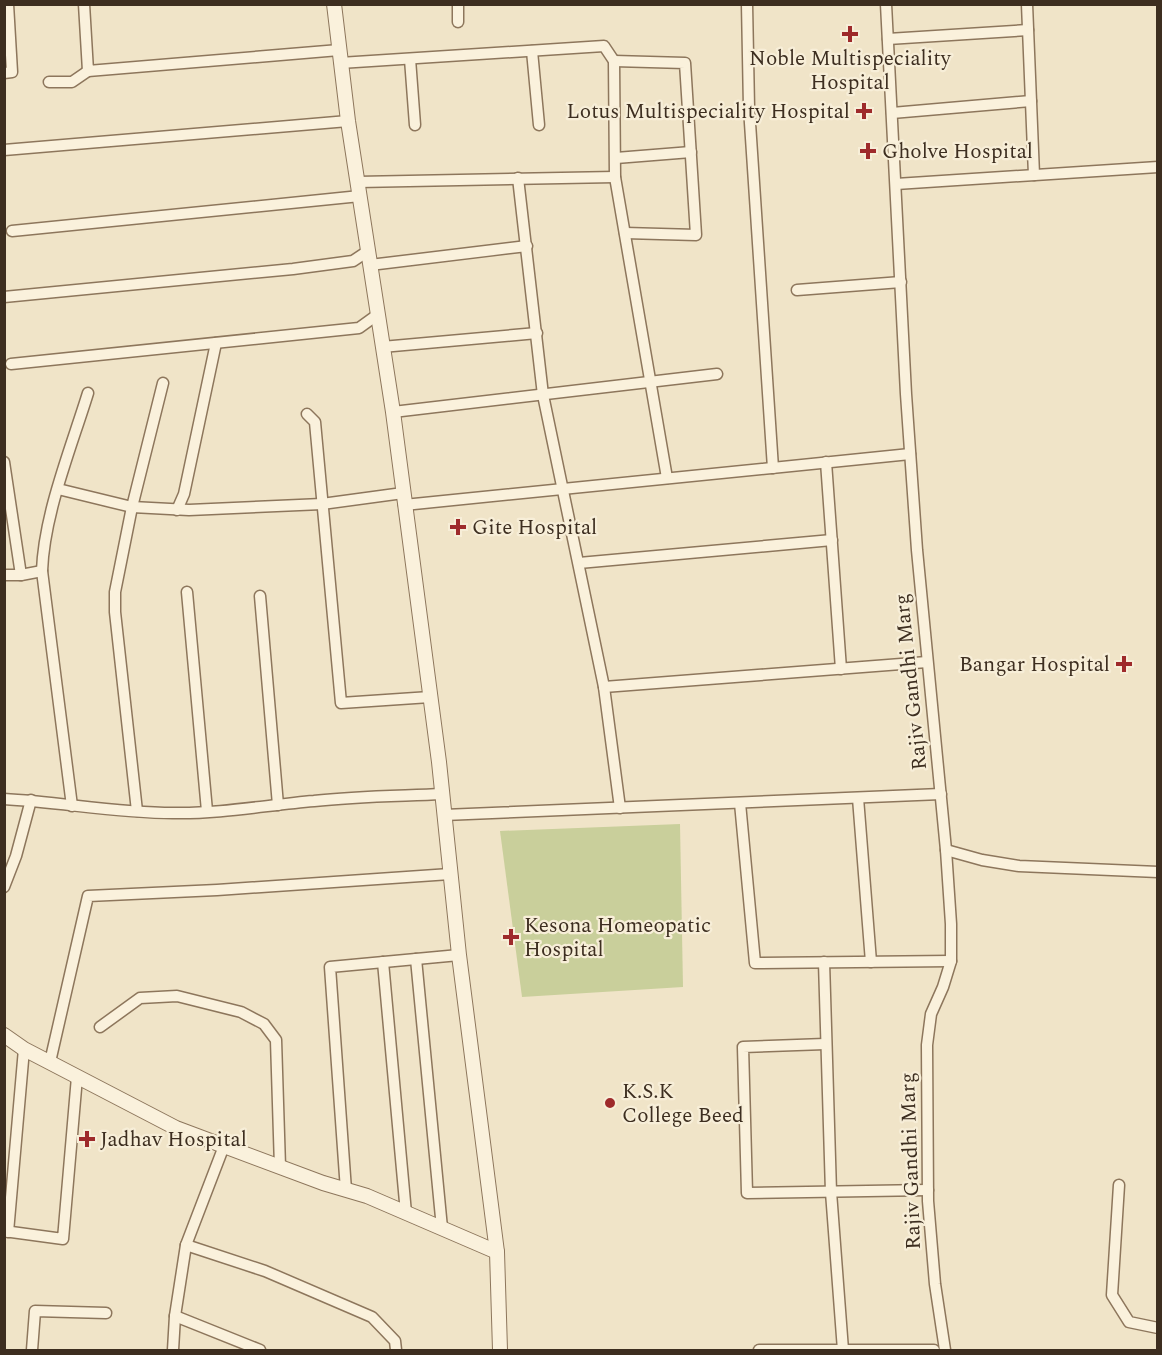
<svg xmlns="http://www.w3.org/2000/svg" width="1162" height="1355" font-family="Spectral,serif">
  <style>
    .green { fill: #c9cf9b }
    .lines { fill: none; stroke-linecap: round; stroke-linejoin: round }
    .minor-casing { stroke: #8d765c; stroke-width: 13 }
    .tertiary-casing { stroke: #8d765c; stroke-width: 16 }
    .minor { stroke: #faf1dc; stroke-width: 10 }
    .tertiary { stroke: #faf1dc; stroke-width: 14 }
    .poi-dot { fill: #9e2a2b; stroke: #f7eed8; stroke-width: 2 }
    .labels { text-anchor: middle; stroke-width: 4.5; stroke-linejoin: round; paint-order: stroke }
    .poi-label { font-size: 21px; fill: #3d2e20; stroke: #f7eed8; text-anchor: start }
    .street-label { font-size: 21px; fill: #3d2e20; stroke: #f7eed8 }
  </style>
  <rect width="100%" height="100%" fill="#f0e4c8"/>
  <path class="green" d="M680 824 683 987 522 997 500 831Z"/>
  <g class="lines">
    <defs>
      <g id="minor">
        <path d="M84 4 88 71 339 50"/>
        <path d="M458 4V22"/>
        <path d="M747 4 749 108 773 468"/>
        <path d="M886 4 906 394 917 550 946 850 951 924V961L943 987 931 1014 927 1045 928 1201 935 1284 945 1350"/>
        <path d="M1027 4 1034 175"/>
        <path d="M888 39 1028 30"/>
        <path d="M532 51 539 125"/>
        <path d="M410 59 415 125"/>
        <path d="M614 61 685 63 696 235 625 233"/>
        <path d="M340 63 604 46 614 61 615 177 667 478"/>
        <path d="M4 73 12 72 8 4"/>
        <path d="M49 82H72L88 71"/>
        <path d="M892 113 1031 101"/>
        <path d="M4 150 348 121"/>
        <path d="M616 158 691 152"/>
        <path d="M518 178 543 395 604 687 620 808"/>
        <path d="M358 182 615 177"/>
        <path d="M896 184 1158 167"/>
        <path d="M12 231 360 196"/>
        <path d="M370 265 527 246"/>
        <path d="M797 290 901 282"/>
        <path d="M4 297 293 269 353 261 368 251"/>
        <path d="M382 347 537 333"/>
        <path d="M11 364 359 328 377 315"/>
        <path d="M393 412 717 374"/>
        <path d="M307 414 315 422 341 703 430 697"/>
        <path d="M4 462 21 575"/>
        <path d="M826 462 841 669"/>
        <path d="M58 489 132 507 189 510 322 504 403 493"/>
        <path d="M404 505 910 454"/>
        <path d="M177 510 184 494 216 343"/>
        <path d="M579 563 832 540"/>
        <path d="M4 575H21L42 571"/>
        <path d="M187 592 207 811"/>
        <path d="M260 596 278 805"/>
        <path d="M604 687 927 662"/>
        <path d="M858 798 871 962"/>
        <path d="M4 799C61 802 116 813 173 813 220 814 267 805 314 801 356 796 399 796 442 794"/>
        <path d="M740 803 755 963 951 961"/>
        <path d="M72 806 42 571C44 514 71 448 88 393"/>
        <path d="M137 811 115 612V592L132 507 163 383"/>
        <path d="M444 815 941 794"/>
        <path d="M946 850 982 860 1019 866 1158 872"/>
        <path d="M4 887 16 856 31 800"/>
        <path d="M416 959 442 1228"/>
        <path d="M383 962 406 1213"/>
        <path d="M824 962 831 1192 843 1350"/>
        <path d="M100 1027 140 998 177 996 241 1012 264 1024 276 1040 280 1167"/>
        <path d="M825 1044 743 1047 747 1193 928 1190"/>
        <path d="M50 1062 88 896 217 890 450 874"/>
        <path d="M1119 1185 1112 1295 1129 1322 1158 1328"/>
        <path d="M346 1190 330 967 459 955"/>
        <path d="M4 1231 63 1239 77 1077"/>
        <path d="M8 1232 24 1049"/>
        <path d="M186 1245 265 1271 372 1317 395 1341 396 1350"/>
        <path d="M175 1316 260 1350"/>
        <path d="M32 1350 35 1311 106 1313"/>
        <path d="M173 1350 175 1316 186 1245 224 1146"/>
        <path d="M759 1350H934"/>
      </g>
      <g id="tertiary">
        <path d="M334 4 348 121 393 412 439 762 459 955 497 1252"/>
        <path d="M4 1035 24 1049 176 1128 323 1183 367 1196 497 1252 500 1350"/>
      </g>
    </defs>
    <use href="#minor" class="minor-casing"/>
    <use href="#tertiary" class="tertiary-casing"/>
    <use href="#minor" class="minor"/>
    <use href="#tertiary" class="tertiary"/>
  </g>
  <g class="poi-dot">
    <path d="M847 25h6v6h6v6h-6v6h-6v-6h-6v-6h6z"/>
    <path d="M861 102h6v6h6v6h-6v6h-6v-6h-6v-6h6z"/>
    <path d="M865 142h6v6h6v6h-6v6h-6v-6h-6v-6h6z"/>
    <path d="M455 518h6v6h6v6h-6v6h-6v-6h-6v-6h6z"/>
    <path d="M1121 655h6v6h6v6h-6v6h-6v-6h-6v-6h6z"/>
    <path d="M508 928h6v6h6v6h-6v6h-6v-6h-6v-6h6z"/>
    <circle cx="610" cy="1103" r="6"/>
    <path d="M84 1130h6v6h6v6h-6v6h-6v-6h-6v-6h6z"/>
  </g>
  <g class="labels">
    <g class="poi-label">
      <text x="850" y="65" text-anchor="middle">Noble Multispeciality<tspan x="850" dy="24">Hospital</tspan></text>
      <text x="850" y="118" text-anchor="end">Lotus Multispeciality Hospital</text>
      <text x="882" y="158">Gholve Hospital</text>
      <text x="472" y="534">Gite Hospital</text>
      <text x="1110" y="671" text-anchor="end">Bangar Hospital</text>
      <text x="524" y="932">Kesona Homeopatic<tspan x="524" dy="24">Hospital</tspan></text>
      <text x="622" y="1098">K.S.K<tspan x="622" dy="24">College Beed</tspan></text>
      <text x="100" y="1146">Jadhav Hospital</text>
    </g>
    <g class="street-label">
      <text transform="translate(910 682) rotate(-96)" y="7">Rajiv Gandhi Marg</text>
      <text transform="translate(910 1161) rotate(-92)" y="7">Rajiv Gandhi Marg</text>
    </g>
  </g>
  <rect width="1162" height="1355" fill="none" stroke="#3d2e20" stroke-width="12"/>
</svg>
